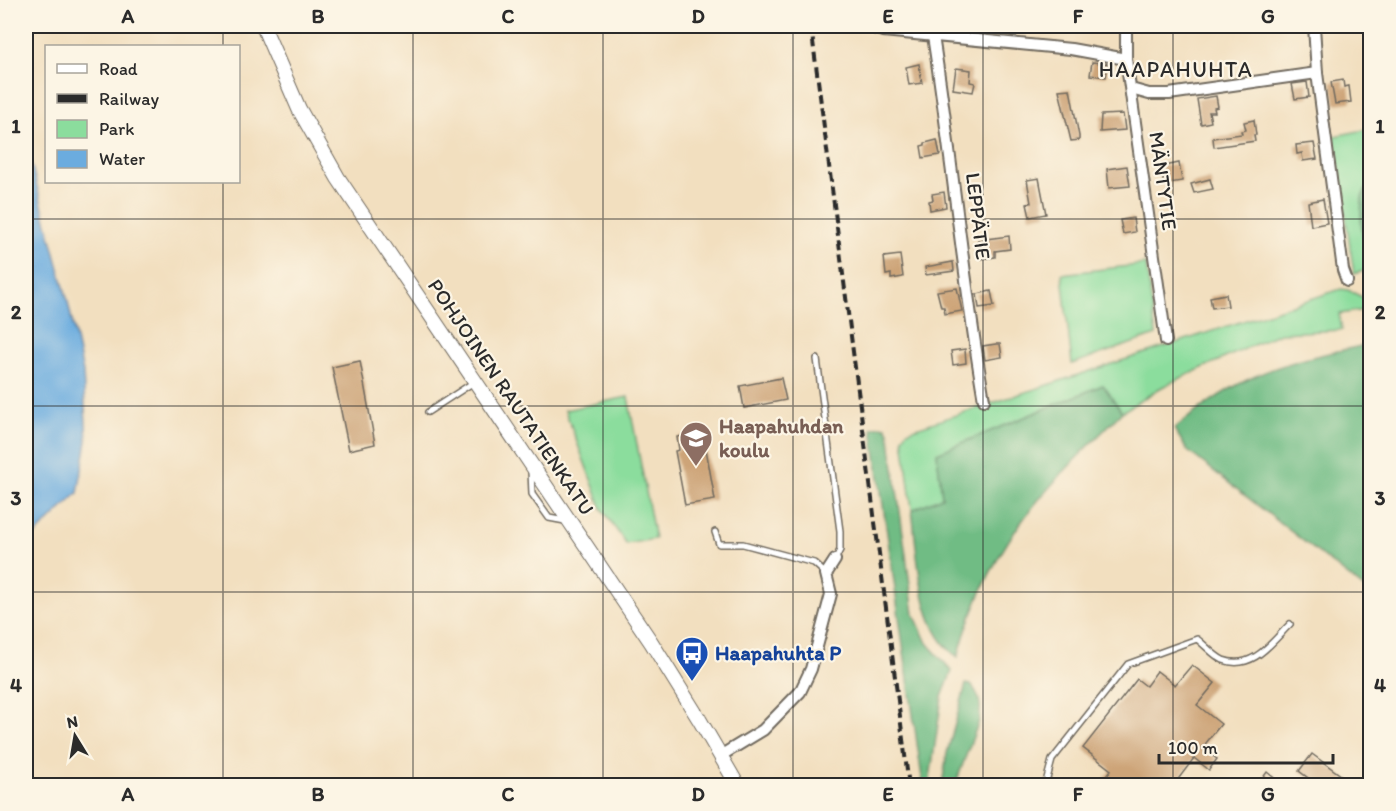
<svg xmlns="http://www.w3.org/2000/svg" width="1396" height="811" font-family="Itim,sans-serif">
  <style>
    .green { fill: #8bdd9d; stroke: #5b8464; stroke-width: 1.5 }
    .forest { fill: #70bc84; stroke: #4e7458; stroke-width: 1.5 }
    .water { fill: #6bacdf; stroke: #4b6c85; stroke-width: 1.5 }
    .building { fill: #cda478 }
    .lines { fill: none; stroke-linecap: round; stroke-linejoin: round }
    .service-casing { stroke: #716a5f; stroke-width: 8 }
    .minor-casing { stroke: #716a5f; stroke-width: 14 }
    .tertiary-casing { stroke: #716a5f; stroke-width: 16 }
    .service { stroke: #fff; stroke-width: 5 }
    .minor { stroke: #fff; stroke-width: 10 }
    .tertiary { stroke: #fff; stroke-width: 14 }
    .rail { stroke: #2b2b2b; stroke-width: 4; stroke-dasharray: 9 4.5; stroke-linecap: butt }
    .grid { fill: none; stroke: #2b2b2b; stroke-width: 1.5; stroke-opacity: 0.55 }
    .labels { text-anchor: middle; stroke-width: 4.5; stroke-linejoin: round; paint-order: stroke }
    .street-label { font-size: 21px; fill: #2b2b2b; stroke: #fcf5e5 }
    .education-label { font-size: 21px; font-weight: bold; fill: #785e54; stroke: #fcf5e5; text-anchor: start }
    .transit-label { font-size: 21px; font-weight: bold; fill: #164399; stroke: #fcf5e5; text-anchor: start }
    .neighbourhood-label { font-size: 22px; letter-spacing: 1.5px; fill: #2b2b2b; stroke: #fcf5e5 }
    .neatline { fill: none; stroke: #2b2b2b; stroke-width: 2 }
    .grid-label { font-size: 20px; text-anchor: middle; font-weight: bold; fill: #2b2b2b }
  </style>
  <rect width="100%" height="100%" fill="#fcf5e5"/>
  <filter id="ink" filterUnits="userSpaceOnUse"><feTurbulence type="fractalNoise" baseFrequency=".0167" numOctaves="2"/><feDisplacementMap in="SourceGraphic" scale="12" xChannelSelector="R" yChannelSelector="G"/><feConvolveMatrix kernelMatrix="1 2 1 2 8 2 1 2 1" color-interpolation-filters="sRGB"/></filter>
  <filter id="wash" filterUnits="userSpaceOnUse"><feTurbulence type="fractalNoise" baseFrequency=".008" numOctaves="4" result="noise"/><feDisplacementMap in="SourceGraphic" scale="24" xChannelSelector="R" yChannelSelector="G"/><feGaussianBlur stdDeviation="1.35" result="paint"/><feColorMatrix in="noise" values="0 0 0 0 0 0 0 0 0 0 0 0 0 0 0 0 0 1.4 0 .05"/><feComposite in="paint" operator="in"/></filter>
  <g filter="url(#wash)">
    <rect width="100%" height="100%" fill="#f2dfbf"/>
    <g class="green">
      <path d="M1370 129V181L1362 197 1366 247 1370 251V269L1354 274 1334 136Z"/>
      <path d="M1146 264 1156 335 1072 364 1062 274Z"/>
      <path d="M1341 289 1348 290 1370 301V309L1339 314 1342 330 1280 333 1187 375 1162 387 1122 412 1103 385 937 453 942 497 912 510 903 438 907 431Z"/>
      <path d="M628 397 655 539 626 544 602 509 565 410Z"/>
    </g>
    <g class="forest">
      <path d="M1370 181V251C1360 240 1360 214 1362 199 1363 193 1368 187 1370 181Z"/>
      <path d="M1370 344V593L1188 451 1174 429C1197 410 1220 393 1247 380 1285 361 1329 353 1370 344Z"/>
      <path d="M1103 385 1122 412C1093 442 1062 471 1036 503 999 548 973 601 958 657 918 630 918 555 912 510L942 497 937 453Z"/>
      <path d="M881 426 886 427 889 432 914 614 927 643 952 671 942 697 929 785H923L872 428Z"/>
      <path d="M966 684 971 685C981 696 981 708 979 721L955 785H942L947 753Z"/>
    </g>
    <path class="water" d="M26 145 68 302 83 372 87 441 78 493 36 534 26 539Z"/>
    <g id="blocks">
      <g class="building">
        <path d="M1092 62 1108 64 1106 77 1090 75Z"/>
        <path d="M919 64 922 83 909 85 906 67Z"/>
        <path d="M956 68 971 70 970 82 975 83 973 92 953 89Z"/>
        <path d="M1343 80 1344 87 1349 86 1351 102 1335 104 1331 82Z"/>
        <path d="M1307 82 1309 97 1295 99 1292 84Z"/>
        <path d="M1070 89 1079 136V140L1071 141 1059 90Z"/>
        <path d="M1216 96 1218 107 1214 108 1215 112H1209L1211 122 1201 124 1197 99Z"/>
        <path d="M1123 114 1125 130 1100 132 1101 115Z"/>
        <path d="M1254 120 1256 135H1254L1255 141 1214 147 1213 138 1242 134 1241 131 1246 130 1244 122Z"/>
        <path d="M937 140 940 155 923 158 921 146 925 145V143Z"/>
        <path d="M1314 143 1317 159 1303 161 1302 153 1297 154 1296 145Z"/>
        <path d="M1179 163 1182 181 1164 184 1160 167Z"/>
        <path d="M1127 166 1130 186 1109 188 1107 169Z"/>
        <path d="M1039 178 1046 214 1030 217 1027 204 1031 203 1027 180Z"/>
        <path d="M1210 179 1213 189 1194 193 1191 184Z"/>
        <path d="M944 192 946 207 930 210 929 201 933 200 932 194Z"/>
        <path d="M1323 199 1327 223 1311 226 1308 202Z"/>
        <path d="M1133 218 1135 232 1123 234 1120 220Z"/>
        <path d="M1009 236 1010 249 995 251V257L981 259 978 240Z"/>
        <path d="M900 255 903 277 891 279V274L886 275 884 257Z"/>
        <path d="M953 262 954 271 926 275 925 267Z"/>
        <path d="M957 288 962 311 945 314 944 307H941L937 291Z"/>
        <path d="M991 291 994 306 979 308 977 294Z"/>
        <path d="M1226 294 1228 306 1212 308 1210 297Z"/>
        <path d="M996 344H1000L1002 357 985 360 983 346Z"/>
        <path d="M965 349 966 363 953 365 951 351Z"/>
        <path d="M360 361 375 444 349 450 332 367Z"/>
        <path d="M781 378 786 400 744 408 740 386Z"/>
        <path d="M703 432 715 500 685 505 675 451 679 450 677 437Z"/>
        <path d="M1192 665 1215 683 1197 705 1221 724 1202 748 1217 759 1209 770 1194 758 1173 786H1099L1111 770 1083 748 1137 679 1146 686 1157 671 1175 685Z"/>
        <path d="M1312 754 1346 779 1341 786H1319L1299 771Z"/>
        <path d="M1267 772 1284 786H1257Z"/>
      </g>
    </g>
  </g>
  <g filter="url(#ink)">
    <use href="#blocks" fill-opacity="0" stroke="#716a5f" stroke-width="1.5"/>
    <g class="lines">
      <defs>
        <g id="service">
          <path d="M817 359 840 531V550L835 560"/>
          <path d="M428 412 474 382"/>
          <path d="M531 471 532 494 549 518 565 521"/>
          <path d="M715 532 719 544H743L814 563 826 574"/>
          <path d="M1045 786 1052 760 1128 664 1197 639C1205 645 1214 656 1223 660 1253 671 1272 642 1290 624"/>
        </g>
        <g id="minor">
          <path d="M868 26 883 31 1071 49 1126 59"/>
          <path d="M1126 26V59L1166 341"/>
          <path d="M1314 26 1317 73 1343 270 1347 281"/>
          <path d="M933 36C952 157 963 279 984 400"/>
          <path d="M1131 89 1149 94H1169L1317 73"/>
          <path d="M720 756 763 730 800 692 811 669 831 594 826 574 835 560"/>
        </g>
        <path id="tertiary" d="M263 26 299 109 338 178 651 642 699 719 738 786"/>
      </defs>
      <use href="#service" class="service-casing"/>
      <use href="#minor" class="minor-casing"/>
      <use href="#tertiary" class="tertiary-casing"/>
      <use href="#service" class="service"/>
      <use href="#minor" class="minor"/>
      <use href="#tertiary" class="tertiary"/>
      <path class="rail" d="M811 26 909 786"/>
    </g>
  </g>
  <path class="grid" d="M223 26V46M413 26V786M603 26V786M793 26V786M983 26V786M1173 26V786M223 182V786M26 219H1370M26 406H1370M26 592H1370"/>
  <defs>
    <symbol id="school-pin" viewBox="-11 -11 22 30"><path d="M0 17L-7.5 6A9.5 9.5 0 1 1 7.5 6Z" fill="#8d6e63" stroke="#fcf5e5"/><path d="M0-5L7-2L0 1L-7-2ZM-4 1L0 2.5L4 1V4Q0 6-4 4Z" fill="#fff"/></symbol>
    <symbol id="bus-pin" viewBox="-11 -11 22 30"><path d="M0 17L-7.5 6A9.5 9.5 0 1 1 7.5 6Z" fill="#1a4fb4" stroke="#fcf5e5"/><path d="M-5-6H5V4H4V6H2V4H-2V6H-4V4H-5ZM-3.5-4V0h7V-4ZM-3.5 1.2v1.5H-2V1.2ZM2 1.2v1.5H3.5V1.2Z" fill="#fff"/></symbol>
  </defs>
  <g fill-rule="evenodd">
    <use href="#school-pin" x="677" y="419" width="38" height="52"/>
    <use href="#bus-pin" x="673" y="634" width="38" height="52"/>
  </g>
  <g class="labels">
    <g class="street-label">
      <text transform="translate(1163 181) rotate(82)" y="7">MÄNTYTIE</text>
      <text transform="translate(978 216) rotate(83)" y="7">LEPPÄTIE</text>
      <text transform="translate(511 397) rotate(56)" y="7">POHJOINEN RAUTATIENKATU</text>
    </g>
    <g class="education-label">
      <text x="719" y="433">Haapahuhdan<tspan x="719" dy="24">koulu</tspan></text>
    </g>
    <g class="transit-label">
      <text x="715" y="660">Haapahuhta P</text>
    </g>
    <g class="neighbourhood-label">
      <text x="1176" y="77">HAAPAHUHTA</text>
    </g>
  </g>
  <rect width="1396" height="811" fill="none" stroke="#fcf5e5" stroke-width="66"/>
  <rect x="45" y="45" width="195" height="138" fill="#fcf5e5" stroke="#a8a49b" stroke-width="1.5"/>
  <rect x="57" y="64" width="30" height="9" fill="#ffffff" stroke="#a8a49b" stroke-width="1.5"/>
  <text x="99" y="75" font-size="18" fill="#2b2b2b">Road</text>
  <rect x="57" y="94" width="30" height="9" fill="#2b2b2b" stroke="#a8a49b" stroke-width="1.5"/>
  <text x="99" y="105" font-size="18" fill="#2b2b2b">Railway</text>
  <rect x="57" y="120" width="30" height="18" fill="#8bdd9d" stroke="#a8a49b" stroke-width="1.5"/>
  <text x="99" y="135" font-size="18" fill="#2b2b2b">Park</text>
  <rect x="57" y="150" width="30" height="18" fill="#6bacdf" stroke="#a8a49b" stroke-width="1.5"/>
  <text x="99" y="165" font-size="18" fill="#2b2b2b">Water</text>
  <g transform="translate(75 736) rotate(349)" stroke="#fcf5e5" stroke-width="4.5" paint-order="stroke">
  <path d="M0-4.5L10 22L0 15L-10 22Z" fill="#2b2b2b"/>
  <text y="-9" font-size="16" font-weight="bold" text-anchor="middle" fill="#2b2b2b">N</text>
  </g>
  <path d="M1159 754v9h174v-9" fill="none" stroke="#2b2b2b" stroke-width="3"/>
  <text x="1168" y="754" font-size="18" fill="#2b2b2b" stroke="#fcf5e5" stroke-width="4.5" paint-order="stroke">100 m</text>
  <rect x="33" y="33" width="1330" height="745" class="neatline"/>
  <g class="grid-label">
    <text x="128" y="23">A</text>
    <text x="318" y="23">B</text>
    <text x="508" y="23">C</text>
    <text x="698" y="23">D</text>
    <text x="888" y="23">E</text>
    <text x="1078" y="23">F</text>
    <text x="1268" y="23">G</text>
    <text x="16" y="133">1</text>
    <text x="1380" y="133">1</text>
    <text x="16" y="319">2</text>
    <text x="1380" y="319">2</text>
    <text x="16" y="505">3</text>
    <text x="1380" y="505">3</text>
    <text x="16" y="692">4</text>
    <text x="1380" y="692">4</text>
    <text x="128" y="801">A</text>
    <text x="318" y="801">B</text>
    <text x="508" y="801">C</text>
    <text x="698" y="801">D</text>
    <text x="888" y="801">E</text>
    <text x="1078" y="801">F</text>
    <text x="1268" y="801">G</text>
  </g>
</svg>
